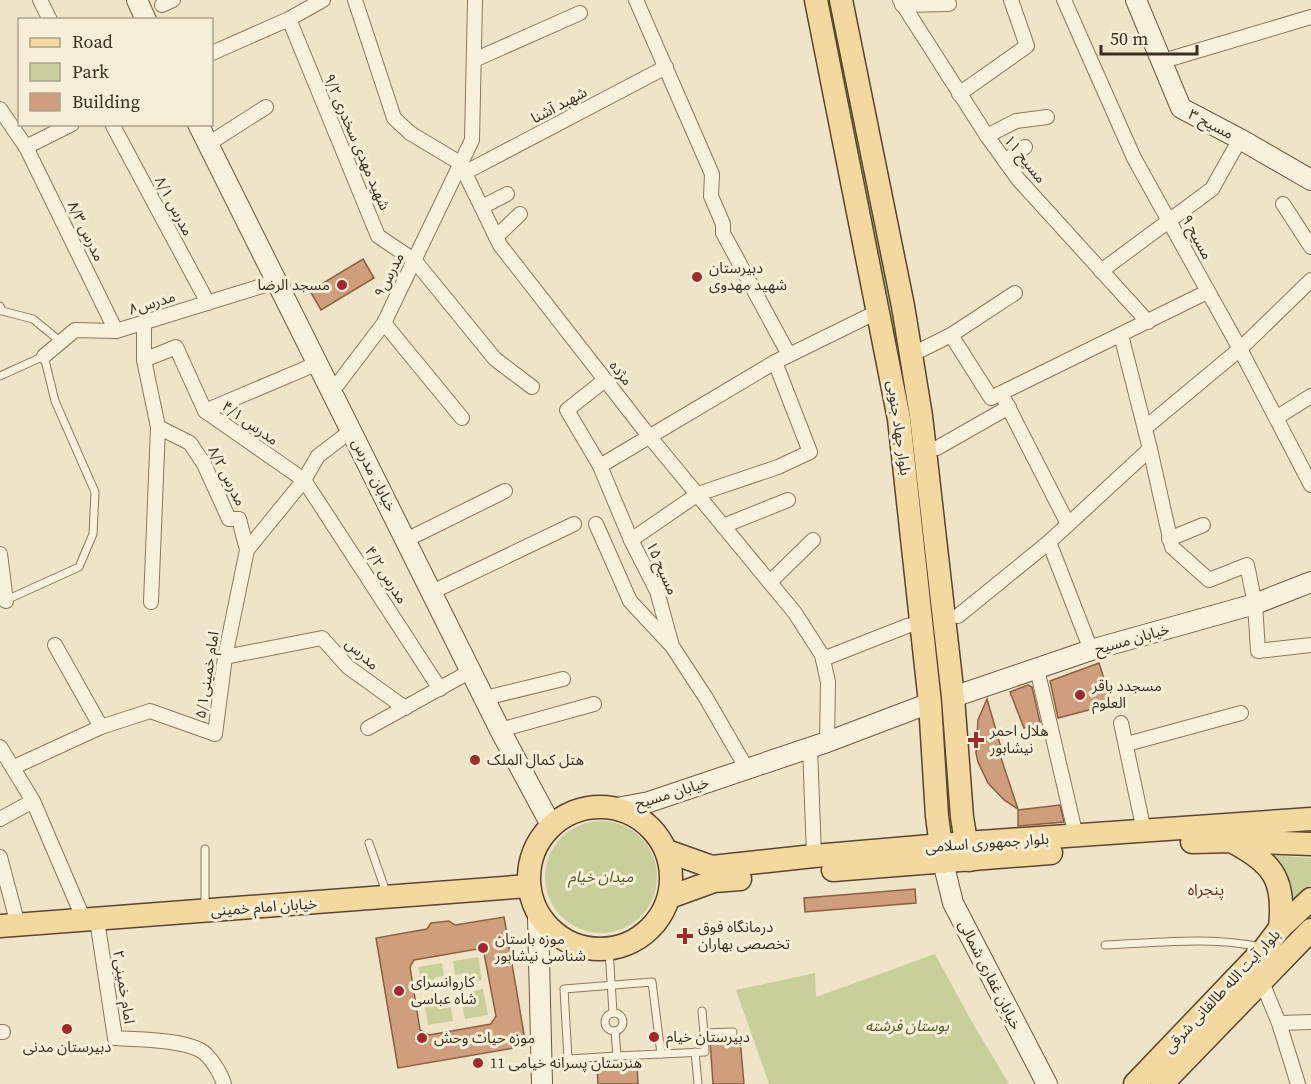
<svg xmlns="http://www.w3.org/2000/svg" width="1311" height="1084" font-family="'Source Serif 4','Noto Sans Arabic',serif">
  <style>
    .green { fill: #c9cf9b }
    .building { fill: #cf9f7d; stroke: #8d5f41; stroke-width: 1.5; fill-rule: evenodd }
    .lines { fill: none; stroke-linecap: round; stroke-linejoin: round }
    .lane-casing { stroke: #8d765c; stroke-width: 9 }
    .street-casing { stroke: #8d765c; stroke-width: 16 }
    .secondary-casing { stroke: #6f573f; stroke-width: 22 }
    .primary-casing { stroke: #5b4430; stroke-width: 25 }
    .lane { stroke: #faf1dc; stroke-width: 7 }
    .street { stroke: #faf1dc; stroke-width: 14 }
    .secondary { stroke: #faf1dc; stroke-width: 20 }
    .primary { stroke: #f3d9a0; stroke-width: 22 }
    .poi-dot { fill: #9e2a2b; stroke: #f7eed8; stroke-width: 2 }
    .labels { text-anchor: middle; stroke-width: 6; stroke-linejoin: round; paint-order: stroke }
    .street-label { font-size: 15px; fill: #3d2e20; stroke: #f7eed8 }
    .poi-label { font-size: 15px; fill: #3d2e20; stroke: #f7eed8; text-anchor: start }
    .park-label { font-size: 15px; font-style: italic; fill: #4d5a26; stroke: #f7eed8 }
    .neighbourhood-label { font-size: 16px; fill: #6b2e1e; stroke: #f7eed8 }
  </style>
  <rect width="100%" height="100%" fill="#f0e4c8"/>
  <g class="green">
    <path d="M826 0H832L891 298 905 391Z"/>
    <circle cx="601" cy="877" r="56"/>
    <path d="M1270 855 1311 858V884L1291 901Z"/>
    <path d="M935 954 972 1022 1009 1084H769L736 990 815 973 816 997Z"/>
    <path d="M478 957 482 980 469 982 467 973 455 975 453 961Z"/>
    <path d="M442 963 444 976 434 978 436 990 423 992 418 967Z"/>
    <path d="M483 989 488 1015 465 1019 462 1005 472 1004 470 992Z"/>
    <path d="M437 1000 439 1009 451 1007 453 1021 428 1025 424 1002Z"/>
  </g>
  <g class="building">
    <path d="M363 259 374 278 321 310 310 291Z"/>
    <path d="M1099 663 1112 704 1058 718 1050 681Z"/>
    <path d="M1028 685 1032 687 1040 722 1024 728 1010 692Z"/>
    <path d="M987 699 1002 751 999 752 1018 809 1004 800 988 783 978 762 976 753 978 720Z"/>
    <path d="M1060 805 1064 822 1018 826V810Z"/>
    <path d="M915 889 916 903 805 912 804 898Z"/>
    <path d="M504 917 526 1046 398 1068 376 938 427 929 431 923 449 921 455 925ZM483 948 496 1016 491 1024 429 1035 420 1030 410 967 414 960Z"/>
    <path d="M740 1038 744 1084H713L710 1040Z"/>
    <path d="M637 1063 638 1084H598L597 1066Z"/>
  </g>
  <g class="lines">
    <defs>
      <g id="lane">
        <path d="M0 306 2 311 33 319 61 342"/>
        <path d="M0 376 44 356 55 401 95 492 93 534 79 567 4 601"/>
        <path d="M369 843 386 892"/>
        <path d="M205 906V849"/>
        <path d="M1105 945C1157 943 1210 936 1261 947"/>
        <path d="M609 949 613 1013"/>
        <path d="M702 1011 704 1033"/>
        <circle cx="614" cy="1022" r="9"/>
        <path d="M615 1031 617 1056 705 1052 704 1033 733 1032"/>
        <path d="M695 1052 698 1084"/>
        <path d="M617 1056 568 1059 564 989 652 982 661 1054"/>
      </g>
      <g id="street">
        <path d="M40 0 50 20"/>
        <path d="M355 0 394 118 410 133 460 163 500 245 649 436 795 613 822 655 828 682 827 742"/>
        <path d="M636 0 712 174 711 196 723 224V233L789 355"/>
        <path d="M900 0 987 136 1018 179 1148 322"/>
        <path d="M1064 0 1134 158 1240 349 1311 485"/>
        <path d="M162 5 173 0"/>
        <path d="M902 5 949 4"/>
        <path d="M289 19 378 236 415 261 495 359 532 387"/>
        <path d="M212 53 289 19 323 0"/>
        <path d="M474 60 580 13"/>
        <path d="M1163 61 1311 17"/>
        <path d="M959 94 1027 46 1011 0"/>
        <path d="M0 109 26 147 116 331"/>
        <path d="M112 124 208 303"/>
        <path d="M987 136 1016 121 1047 117"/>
        <path d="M208 144 266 107"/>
        <path d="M26 147 72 124"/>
        <path d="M1005 161 1025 147"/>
        <path d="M466 172 666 67"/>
        <path d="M1283 204 1311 247"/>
        <path d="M482 207 507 194"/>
        <path d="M496 237 520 214"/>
        <path d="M1101 271 1212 189 1240 139"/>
        <path d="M1015 293 951 335 991 398 1207 292"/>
        <path d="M384 323 462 418"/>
        <path d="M1121 335 1150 449 1172 547 1209 580 1247 565 1255 604 1258 651 1311 645"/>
        <path d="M921 350 951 335"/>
        <path d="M44 356 75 330 116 331 275 282"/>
        <path d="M144 360 176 347 205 411 304 480 440 689"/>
        <path d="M605 380 567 410 600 466 631 540 657 591 672 646 706 698 747 769"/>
        <path d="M331 393 384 323 472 140 475 0"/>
        <path d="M1001 393 1068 524"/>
        <path d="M205 411 316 364"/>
        <path d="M1276 418 1311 396"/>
        <path d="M1145 428 1240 349 1311 280"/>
        <path d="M937 448 1009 407"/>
        <path d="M600 466 775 362 879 311"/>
        <path d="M596 524 630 601 670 644"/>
        <path d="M723 526 788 500"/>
        <path d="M1169 539 1203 525"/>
        <path d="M406 540 505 491"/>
        <path d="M631 540 698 494 778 467 810 452 775 362"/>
        <path d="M1049 542 1091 650"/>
        <path d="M247 550 304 480 318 456 352 430"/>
        <path d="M0 554 6 601"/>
        <path d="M770 582 813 540"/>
        <path d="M432 592 574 524"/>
        <path d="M151 602 158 427"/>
        <path d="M958 616 1049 542 1150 449"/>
        <path d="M55 645 101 727"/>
        <path d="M225 657 322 638 348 667 405 708"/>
        <path d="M823 659 907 626 921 623"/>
        <path d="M1037 669 1076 836"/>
        <path d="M485 698 563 679"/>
        <path d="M1121 723 1144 831"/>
        <path d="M368 728 471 671"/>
        <path d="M500 730 594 704"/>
        <path d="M1127 744 1241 713"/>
        <path d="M0 747 33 801 84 920"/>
        <path d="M810 747 814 856"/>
        <path d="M14 767 101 727 150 711 215 734 225 657 247 550 239 519H229L204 464 190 443 158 427 144 360V323"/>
        <path d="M0 819 33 801"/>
        <path d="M0 857 18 925"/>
        <path d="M97 920 115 1038C139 1040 178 1039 200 1050 210 1055 221 1074 224 1084"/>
        <path d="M1261 980 1279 1023 1298 1084"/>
        <path d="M1279 1023 1311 1022"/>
        <path d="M0 1032H3"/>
      </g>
      <g id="secondary">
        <path d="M137 0 146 20"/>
        <path d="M1136 0 1181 108 1240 139 1311 180"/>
        <path d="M198 124 500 730 551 825"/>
        <path d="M953 697 1091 650 1255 604 1311 582"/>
        <path d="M617 808 649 802 827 742 930 703"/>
        <path d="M943 862 953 903 1047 1084"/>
        <path d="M538 916 542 1084"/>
      </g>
      <g id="primary">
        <path d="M816 0 899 419 930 703 937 816 943 862"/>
        <path d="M841 0 903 306 921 416 953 697 962 817 969 860"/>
        <circle cx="600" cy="878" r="71"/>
        <path d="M1192 842 1232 841 1311 844"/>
        <path d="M1233 842C1275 864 1285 881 1280 928"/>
        <path d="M667 851 712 867 814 856 966 843 1311 819"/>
        <path d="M833 870 1051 853"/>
        <path d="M670 897 714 881 740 879"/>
        <path d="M0 926 529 886"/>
        <path d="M1135 1084 1265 948 1280 928 1311 899"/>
        <path d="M1162 1084 1311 930"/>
      </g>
    </defs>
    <use href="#lane" class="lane-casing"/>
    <use href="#street" class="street-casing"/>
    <use href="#secondary" class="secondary-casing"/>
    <use href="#primary" class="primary-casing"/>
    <use href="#lane" class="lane"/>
    <use href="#street" class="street"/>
    <use href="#secondary" class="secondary"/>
    <use href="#primary" class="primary"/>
  </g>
  <g class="poi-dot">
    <circle cx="697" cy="277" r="6"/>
    <circle cx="342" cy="285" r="6"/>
    <circle cx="1080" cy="695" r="6"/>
    <path d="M973 731h6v6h6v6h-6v6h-6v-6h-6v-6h6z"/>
    <circle cx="475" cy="760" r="6"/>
    <path d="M682 927h6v6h6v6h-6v6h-6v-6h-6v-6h6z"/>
    <circle cx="483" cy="948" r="6"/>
    <circle cx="399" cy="991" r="6"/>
    <circle cx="67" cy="1029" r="6"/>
    <circle cx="654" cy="1037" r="6"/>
    <circle cx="422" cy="1038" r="6"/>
    <circle cx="478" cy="1063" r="6"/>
  </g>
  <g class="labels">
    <g class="street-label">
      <text transform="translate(559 105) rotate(-28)" y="5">شهبد آشنا</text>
      <text transform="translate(1211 124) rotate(27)" y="5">مسیح ۳</text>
      <text transform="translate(357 142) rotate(67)" y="5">شهید مهدی سخدری ۹/۲</text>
      <text transform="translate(1025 159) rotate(51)" y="5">مسیح ۱۱</text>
      <text transform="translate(174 206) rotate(62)" y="5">مدرس ۸/۱</text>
      <text transform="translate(86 231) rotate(64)" y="5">مدرس ۸/۳</text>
      <text transform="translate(1197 237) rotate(62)" y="5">مسیح ۹</text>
      <text transform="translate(389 275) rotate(-63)" y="5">مدرس۹</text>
      <text transform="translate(152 303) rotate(-17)" y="5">مدرس۸</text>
      <text transform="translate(621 373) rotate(52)" y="5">مژده</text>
      <text transform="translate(250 423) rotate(35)" y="5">مدرس ۴/۱</text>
      <text transform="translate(899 428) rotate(82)" y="5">بلوار جهاد جنوبی</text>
      <text transform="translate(374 475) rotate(63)" y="5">خیابان مدرس</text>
      <text transform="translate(227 476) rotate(63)" y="5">مدرس ۸/۲</text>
      <text transform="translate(662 568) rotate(66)" y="5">مسیح ۱۵</text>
      <text transform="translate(386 575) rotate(57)" y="5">مدرس ۴/۲</text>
      <text transform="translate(1132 639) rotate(-16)" y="5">خیابان مسیح</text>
      <text transform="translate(362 654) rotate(42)" y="5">مدرس</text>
      <text transform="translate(207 675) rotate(-81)" y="5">امام خمینی۵/۱</text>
      <text transform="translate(672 793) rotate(-17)" y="5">خیابان مسیح</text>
      <text transform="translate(987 843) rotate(-4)" y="5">بلوار جمهوری اسلامی</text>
      <text transform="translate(264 907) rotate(-4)" y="5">خیابان امام خمینی</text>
      <text transform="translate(990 975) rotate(63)" y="5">خیابان غفاری شمالی</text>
      <text transform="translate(124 987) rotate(81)" y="5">امام خمینی۲</text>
      <text transform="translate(1222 991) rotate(-47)" y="5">بلوار آیت الله طالقانی شرقی</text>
    </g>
    <g class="poi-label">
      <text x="709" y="273">دبیرستان<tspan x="709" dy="17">شهید مهدوی</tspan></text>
      <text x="330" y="290" text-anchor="end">مسجد الرضا</text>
      <text x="1092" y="691">مسجدد باقر<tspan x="1092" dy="17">العلوم</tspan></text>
      <text x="990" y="736">هلال احمر<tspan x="990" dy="17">نیشابور</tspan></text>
      <text x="487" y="765">هتل کمال الملک</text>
      <text x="698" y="932">درمانگاه فوق<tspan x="698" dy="17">تخصصی بهاران</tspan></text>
      <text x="495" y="944">موزه باستان<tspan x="495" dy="17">شناسی نیشابور</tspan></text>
      <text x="411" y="987">کاروانسرای<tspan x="411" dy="17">شاه عباسی</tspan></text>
      <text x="666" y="1042">دبیرستان خیام</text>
      <text x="434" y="1043">موزه حیات وحش</text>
      <text x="67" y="1052" text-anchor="middle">دبیرستان مدنی</text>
      <text x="490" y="1068">هنرستان پسرانه خیامی 11</text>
    </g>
    <g class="park-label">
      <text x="601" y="882">میدان خیام</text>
      <text x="907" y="1031">بوستان فرشته</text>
    </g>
    <g class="neighbourhood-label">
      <text x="1206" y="895">پنجراه</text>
    </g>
  </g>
  <rect x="18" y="18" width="195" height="108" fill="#f7eed8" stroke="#ada18e" stroke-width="1.5"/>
  <rect x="30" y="38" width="30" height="9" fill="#f3d9a0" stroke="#ada18e" stroke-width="1.5"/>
  <text x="72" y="48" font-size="18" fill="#3d2e20">Road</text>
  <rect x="30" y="63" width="30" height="18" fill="#c9cf9b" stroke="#ada18e" stroke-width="1.5"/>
  <text x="72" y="78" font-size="18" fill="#3d2e20">Park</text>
  <rect x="30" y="93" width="30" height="18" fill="#cf9f7d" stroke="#ada18e" stroke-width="1.5"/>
  <text x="72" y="108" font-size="18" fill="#3d2e20">Building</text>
  <path d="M1101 45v9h96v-9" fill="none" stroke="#3d2e20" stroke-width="3"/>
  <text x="1110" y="45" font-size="18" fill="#3d2e20" stroke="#f7eed8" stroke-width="4.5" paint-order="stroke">50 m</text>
</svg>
